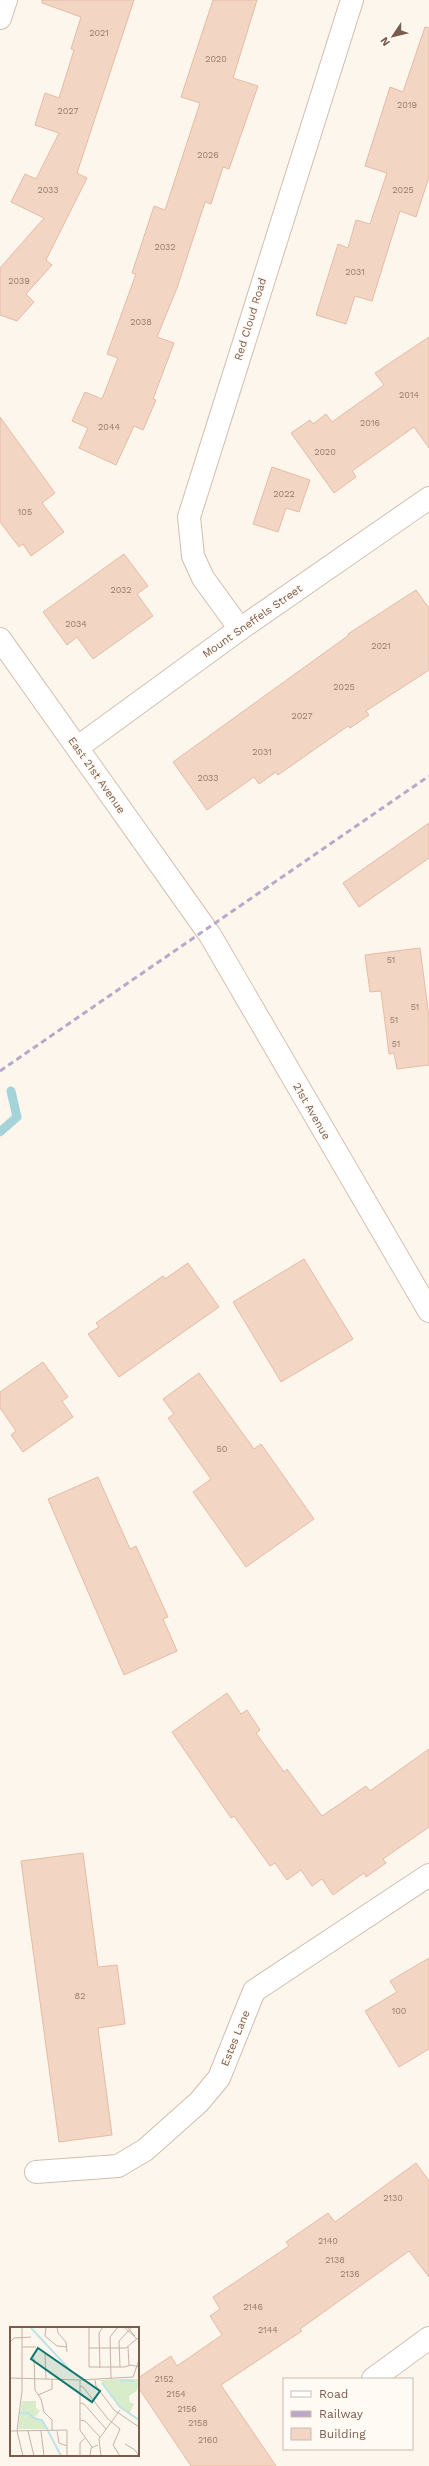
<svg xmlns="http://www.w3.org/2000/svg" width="429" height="2466" font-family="'Work Sans',sans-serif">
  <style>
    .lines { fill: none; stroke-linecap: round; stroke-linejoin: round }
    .stream { stroke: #a5d3da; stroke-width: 9 }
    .building { fill: #f3d5c3; stroke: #e6bba3 }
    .street-casing { stroke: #d1beb0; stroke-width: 24 }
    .secondary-casing { stroke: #d6c0b0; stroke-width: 24 }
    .street { stroke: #fff; stroke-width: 22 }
    .secondary { stroke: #fff; stroke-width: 22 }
    .rail { stroke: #b9a8c9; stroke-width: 3; stroke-dasharray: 6 4; stroke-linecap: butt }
    .labels { text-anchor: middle; stroke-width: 3; stroke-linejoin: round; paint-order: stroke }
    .number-label { font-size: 9px; fill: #987a6a }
    .street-label { font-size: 11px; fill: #7a5c4d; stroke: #fffaf3 }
    .inset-river { fill: none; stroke: #bfe3e8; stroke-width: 2 }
    .inset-road { fill: none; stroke: #c5b3a7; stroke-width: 1 }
    .view { fill: #0f766e; fill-opacity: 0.15; stroke: #0f766e; stroke-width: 2 }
    .inset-edge { fill: none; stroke: #7a5c4d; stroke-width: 2 }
  </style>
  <rect width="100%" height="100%" fill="#fdf6ec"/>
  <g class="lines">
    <path class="stream" d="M0 1132 17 1117 11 1091"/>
  </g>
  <g class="building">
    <path d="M42 0H134L77 173 87 178 46 260 52 265 26 294 34 302 17 321 0 315V268L44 218 11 202 25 174 36 179 59 133 35 125 45 93 59 98 74 50 71 49 81 17 42 3Z"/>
    <path d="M213 0H257L233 78 258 86 229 169 223 167 211 204 205 202 177 288 157 337 174 343 153 399 156 400 143 430 134 426 116 465 79 448 88 428 72 421 85 392 102 399 118 358 107 354 136 274 132 273 154 206 165 210 200 103 181 97Z"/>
    <path d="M425 27 429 28V177L416 217 400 211 372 301 355 296 346 324 316 315 338 244 348 248 356 220 370 224 387 173 365 166 390 87 403 92Z"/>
    <path d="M429 337V448L414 427 352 471 356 477 334 493 291 433 310 420 313 424 326 414 332 422 384 385 375 373Z"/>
    <path d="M0 417 55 493 42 503 64 532 31 556 23 544 19 547 0 522Z"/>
    <path d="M272 467 310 480 299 512 286 508 278 532 253 524Z"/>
    <path d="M124 554 148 586 137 594 153 616 93 659 77 637 67 645 43 612Z"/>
    <path d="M416 590 429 608V670L366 711 369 715 350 728 348 726 278 775 276 772 259 784 254 777 207 810 173 762 349 635 348 634Z"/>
    <path d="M429 823V858L359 907 343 883Z"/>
    <path d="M420 948 429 1017V1065L397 1069 394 1053 389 1054 381 991 370 992 365 955Z"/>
    <path d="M304 1259 353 1339 281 1382 233 1302Z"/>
    <path d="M188 1263 219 1307 119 1377 88 1334 99 1327 96 1323 163 1276 165 1279Z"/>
    <path d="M43 1362 68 1397 62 1401 73 1417 23 1452 11 1435 16 1431 0 1408V1392Z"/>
    <path d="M199 1373 254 1449 261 1444 314 1519 246 1567 193 1492 211 1479 168 1418 174 1414 163 1399Z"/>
    <path d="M98 1477 130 1549 136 1546 168 1617 163 1619 177 1651 124 1675 48 1499Z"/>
    <path d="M227 1693 241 1714 247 1710 260 1730 256 1733 284 1772 287 1769 322 1816 366 1786 370 1791 429 1749V1827L383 1859 386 1863 366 1877 364 1873 333 1895 322 1879 312 1886 301 1870 287 1880 275 1863 270 1866 234 1816 231 1818 172 1732Z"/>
    <path d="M83 1853 98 1967 117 1965 125 2024 98 2028 112 2135 59 2142 21 1861Z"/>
    <path d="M429 1958V2049L399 2067 365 2011 397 1992 390 1981Z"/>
    <path d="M416 2163 429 2181V2277L409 2251 300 2329 302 2331 221 2385 276 2466H191L138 2387V2378L171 2356 177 2366 222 2335 210 2316 220 2309 213 2297 289 2246 286 2242 328 2213 335 2222Z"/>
  </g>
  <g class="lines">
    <defs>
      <g id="street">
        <path d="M0 18 6 0"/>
        <path d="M240 629 203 578 193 556 189 517 352 0"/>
        <path d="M78 747 240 629 429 498"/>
        <path d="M36 2172 118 2166 145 2150 199 2102 219 2078 254 1991 429 1875"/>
        <path d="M373 2379 429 2338"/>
      </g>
      <path id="secondary" d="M0 639 210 935 429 1311"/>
    </defs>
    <use href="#street" class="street-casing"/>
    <use href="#secondary" class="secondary-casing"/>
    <use href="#street" class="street"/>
    <use href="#secondary" class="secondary"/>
    <path class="rail" d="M0 1071 429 776"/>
  </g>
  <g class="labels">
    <g class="number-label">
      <text x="99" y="36">2021</text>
      <text x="216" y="62">2020</text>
      <text x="407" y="108">2019</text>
      <text x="68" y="114">2027</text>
      <text x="208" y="158">2026</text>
      <text x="48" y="193">2033</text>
      <text x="403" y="193">2025</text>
      <text x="165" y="250">2032</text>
      <text x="355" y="275">2031</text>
      <text x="19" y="284">2039</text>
      <text x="141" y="325">2038</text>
      <text x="409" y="398">2014</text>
      <text x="370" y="426">2016</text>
      <text x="109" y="430">2044</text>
      <text x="325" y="455">2020</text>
      <text x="284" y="497">2022</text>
      <text x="25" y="515">105</text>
      <text x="121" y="593">2032</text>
      <text x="76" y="627">2034</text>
      <text x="381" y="649">2021</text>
      <text x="344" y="690">2025</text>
      <text x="302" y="719">2027</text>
      <text x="262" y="755">2031</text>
      <text x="208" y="781">2033</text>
      <text x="391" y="963">51</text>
      <text x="415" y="1010">51</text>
      <text x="394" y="1023">51</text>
      <text x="396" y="1047">51</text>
      <text x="222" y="1452">50</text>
      <text x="80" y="1999">82</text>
      <text x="399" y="2014">100</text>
      <text x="393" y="2201">2130</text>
      <text x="328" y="2244">2140</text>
      <text x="335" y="2263">2138</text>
      <text x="350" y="2277">2136</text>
      <text x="253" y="2310">2146</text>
      <text x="268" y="2333">2144</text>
      <text x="164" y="2382">2152</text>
      <text x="176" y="2397">2154</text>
      <text x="187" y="2412">2156</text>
      <text x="198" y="2426">2158</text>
      <text x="208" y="2443">2160</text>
    </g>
    <g class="street-label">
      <text transform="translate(250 319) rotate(-73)" y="4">Red Cloud Road</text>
      <text transform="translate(252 621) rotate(-35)" y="4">Mount Sneffels Street</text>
      <text transform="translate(97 775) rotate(55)" y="4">East 21st Avenue</text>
      <text transform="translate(312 1111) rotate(60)" y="4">21st Avenue</text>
      <text transform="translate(235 2038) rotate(-68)" y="4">Estes Lane</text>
    </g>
  </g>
  <g transform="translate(10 2327)">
    <rect width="129" height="129" fill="#fdf6ec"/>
    <path d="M105 52H129L127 64 119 69 120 75 124 77 120 86 110 80 90 53ZM12 74H26V81L30 84 24 91 33 94 38 102H8Z" fill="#d8ecc9"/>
    <path class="inset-river" d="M21 1 62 45M110 55 113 53 124 54M92 56 110 80 129 93M10 86H18L24 91 32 93 38 103M38 104 51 129"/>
    <path class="inset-road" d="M12 0V64L7 104 13 129M36 0 35 9 47 19 57 20M47 0 48 6 56 15 57 25M79 0V40H114L121 38 129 40M114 0 127 12M117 0 125 9M0 15 4 11 21 10M12 20H26M118 20 119 38M79 21H116L129 10M35 27 36 52M24 31 25 63 31 72 34 85 42 93V104M110 40 109 14 122 0M90 41 89 6 93 0M123 50 129 33M0 51 70 53 123 50M101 52 100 10 108 0M70 53V103L82 120M85 53 86 59 104 83 129 100M70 59 73 60 98 92 110 102 103 118 110 129M28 68 42 62V52M70 76 74 77 96 102M70 93 75 94 90 110M0 104 57 103V129M18 104 24 129M31 104 34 129M47 104 49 116 57 119M115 117 125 123 129 129M70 129V116L75 111M80 129 81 121 88 118M91 129 89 112 110 83"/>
    <path class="view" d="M28 21 90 64 82 75 21 32Z"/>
    <rect width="129" height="129" class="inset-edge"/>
  </g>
  <rect x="283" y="2378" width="130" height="72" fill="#fffaf3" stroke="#cabbb1"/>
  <rect x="291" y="2391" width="20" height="6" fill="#ffffff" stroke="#cabbb1"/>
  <text x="319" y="2398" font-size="12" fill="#7a5c4d">Road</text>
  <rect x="291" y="2411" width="20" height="6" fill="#b9a8c9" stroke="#cabbb1"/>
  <text x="319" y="2418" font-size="12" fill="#7a5c4d">Railway</text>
  <rect x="291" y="2428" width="20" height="12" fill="#f3d5c3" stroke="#cabbb1"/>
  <text x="319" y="2438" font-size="12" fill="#7a5c4d">Building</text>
  <g transform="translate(393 36) rotate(235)" stroke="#fffaf3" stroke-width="3" paint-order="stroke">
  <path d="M0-3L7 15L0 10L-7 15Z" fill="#7a5c4d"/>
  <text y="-6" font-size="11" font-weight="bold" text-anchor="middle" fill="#7a5c4d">N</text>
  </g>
</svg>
